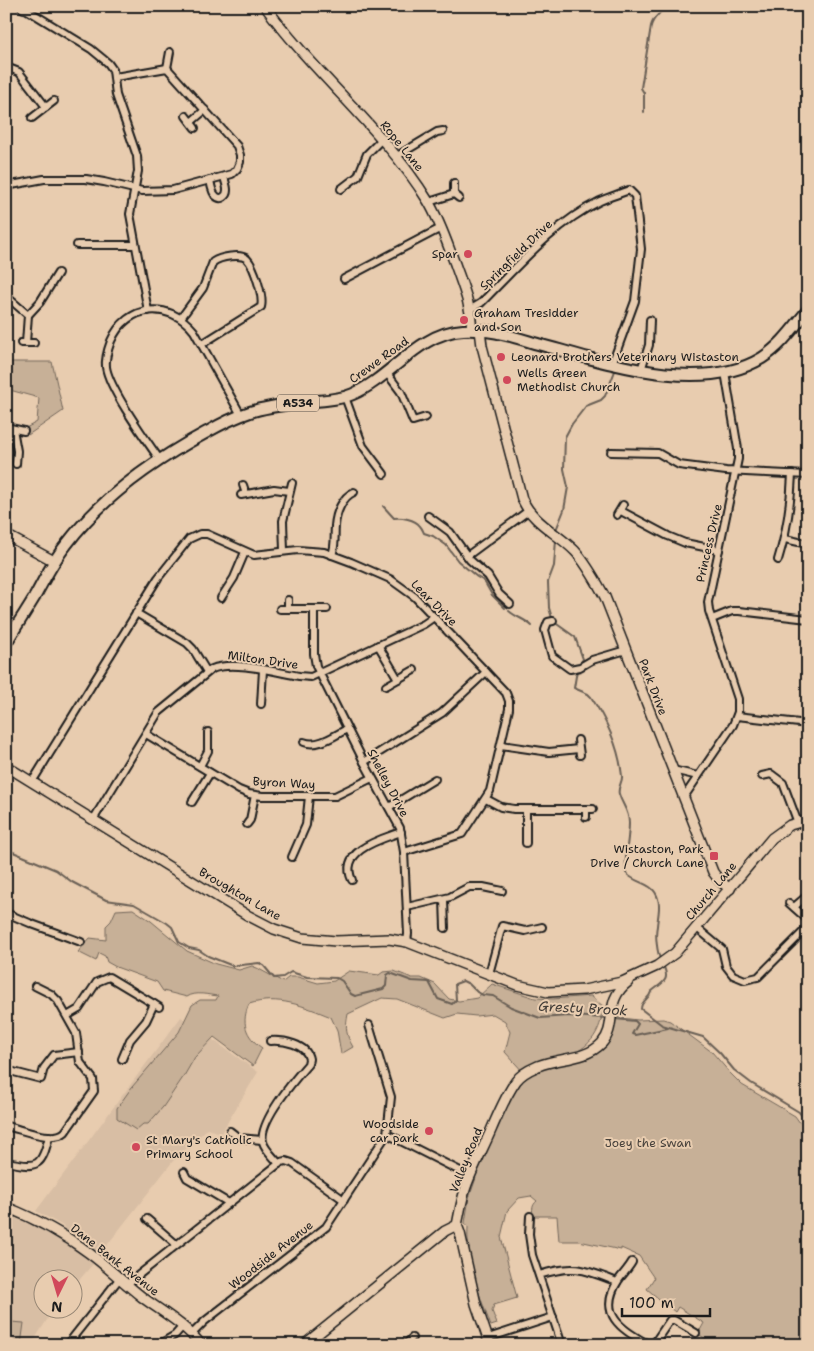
<svg xmlns="http://www.w3.org/2000/svg" width="814" height="1351" font-family="'Shantell Sans',sans-serif">
  <style>
    .built { fill: #d8bea4 }
    .green { fill: #c7b097; stroke: #72665a }
    .lines { fill: none; stroke-linecap: round; stroke-linejoin: round }
    .stream { stroke: #695f54; stroke-width: 2 }
    .street-casing { stroke: #1c1c1c; stroke-width: 10 }
    .secondary-casing { stroke: #1c1c1c; stroke-width: 12 }
    .primary-casing { stroke: #1c1c1c; stroke-width: 14 }
    .street { stroke: #e8ccaf; stroke-width: 6 }
    .secondary { stroke: #e8ccaf; stroke-width: 9 }
    .primary { stroke: #e8ccaf; stroke-width: 10 }
    .poi-dot { fill: #d1495b; stroke: #e8ccaf; stroke-width: 2 }
    .labels { text-anchor: middle; stroke-width: 4; stroke-linejoin: round; paint-order: stroke }
    .shield { fill: #e8ccaf; stroke: #595148; stroke-width: 1 }
    .shield-label { font-size: 11px; font-weight: bold; fill: #1c1c1c }
    .street-label { font-size: 12px; fill: #1c1c1c; stroke: #e8ccaf }
    .poi-label { font-size: 12px; fill: #1c1c1c; stroke: #e8ccaf; text-anchor: start }
    .park-label { font-size: 12px; fill: #47413b; stroke: #e8ccaf }
    .water-label { font-size: 14px; font-style: italic; fill: #433d38; stroke: #e8ccaf }
  </style>
  <rect width="100%" height="100%" fill="#e8ccaf"/>
  <filter id="ink" filterUnits="userSpaceOnUse"><feTurbulence type="fractalNoise" baseFrequency=".02" numOctaves="2"/><feDisplacementMap in="SourceGraphic" scale="10" xChannelSelector="R" yChannelSelector="G"/><feConvolveMatrix kernelMatrix="1 2 1 2 8 2 1 2 1" color-interpolation-filters="sRGB"/></filter>
  <g filter="url(#ink)">
    <g class="built">
      <path d="M181 1017 258 1072 221 1133 207 1129 173 1161 100 1254 67 1232 63 1226 36 1211Z"/>
      <path d="M6 1215 35 1226 64 1242 93 1264 73 1287 72 1278H42V1308L54 1309 31 1345H6Z"/>
    </g>
    <g class="green">
      <path d="M6 362H52L63 411 28 435 24 429 37 422 39 398 6 389Z"/>
      <path d="M133 909 151 921 187 951 216 964 239 970 252 966 257 968 283 982 289 977H298L318 983 334 981 349 971 379 975 383 972 394 971 412 978H421L435 984 449 999 459 1001 477 998 492 984 535 998 553 999 591 996 604 1007C599 1034 593 1043 570 1056L602 1042 613 1017 638 1020 663 1019 670 1021 712 1052 730 1073 742 1085 795 1116 808 1134V1345H716L698 1334 704 1323 678 1307 675 1312 647 1289 654 1278 639 1256 621 1248V1250L579 1241H559L557 1216H533C532 1210 532 1205 537 1201L531 1196 519 1198 507 1211 501 1237 517 1298 494 1305 492 1311 497 1324 491 1326C479 1295 466 1260 468 1227L465 1223 469 1198 476 1178 470 1176 524 1073 505 1052 510 1032 505 1021 493 1014 476 1016 457 1014 445 1018 397 999 382 998 348 1014C345 1028 346 1035 353 1047L341 1054 337 1030 331 1017C304 1006 278 995 249 1004 241 1022 245 1036 262 1048L253 1066 214 1037 195 1057 184 1076 163 1107 148 1124H143L136 1130 117 1118V1108L132 1087 179 1032 192 1005 200 1000H216L218 996C208 995 196 991 187 997L163 991 157 982 116 967 107 962 105 956 99 953 96 961 78 952 90 938 106 940V926L111 921 116 910Z"/>
      <path d="M11 1322 24 1323 21 1345H6V1324H10Z"/>
    </g>
    <g class="lines">
      <g class="stream">
        <path d="M644 112V93L641 88 651 26C654 15 661 15 664 6"/>
        <path d="M383 506 394 518C401 517 415 519 420 526 422 528 423 531 424 533L433 536 446 545 458 561 477 577 484 581 492 595 505 608"/>
        <path d="M556 530 564 510 568 487 564 469 565 437 572 424 586 406 601 400 605 396 615 371"/>
        <path d="M509 611C517 618 525 619 532 626"/>
        <path d="M552 618 549 608 548 582 554 566 556 540"/>
        <path d="M554 622 575 637 583 659 578 666"/>
        <path d="M577 670 574 688 588 694 591 697C607 721 619 747 622 776 623 782 617 787 619 794 622 805 629 810 629 823 629 840 624 857 626 873 634 883 649 882 655 892 662 903 658 914 657 926 655 935 657 953 661 961"/>
        <path d="M6 849 56 870 72 882 106 900 134 904 167 923 172 927 179 942 189 948 199 950 208 956 233 966 259 963 264 966 274 978 283 977 291 972 307 977 337 978 342 981 351 994 355 996 383 989 386 986 387 975 390 973 412 981 429 982 438 999 452 1004 456 1000 455 984 463 981 469 984 477 992 483 995 493 996 511 1007 540 1018 568 1016 607 1018"/>
        <path d="M663 965C671 982 662 982 651 992 649 1000 641 1000 641 1009L662 1025 703 1037 720 1053 734 1070 751 1083 799 1112 808 1123"/>
        <path d="M615 1019 635 1021 638 1024 632 1034 635 1035 668 1028"/>
      </g>
      <defs>
        <g id="street">
          <path d="M24 8 91 49 108 63 113 70 116 95 137 156 138 171 130 214 148 311"/>
          <path d="M6 67 19 72 46 107"/>
          <path d="M167 68 170 52"/>
          <path d="M186 116 195 128"/>
          <path d="M32 118 54 101"/>
          <path d="M191 122 205 110"/>
          <path d="M397 156 437 132 443 131"/>
          <path d="M210 180C211 185 212 193 216 196 221 201 227 196 227 190 227 186 225 181 224 177"/>
          <path d="M454 183V194L459 198"/>
          <path d="M6 186 44 179H86L104 182 142 191 173 190 232 174 237 169 240 162V155L237 146 167 68 115 77"/>
          <path d="M341 189 358 176 367 154 382 139"/>
          <path d="M429 202 454 194"/>
          <path d="M77 245H135"/>
          <path d="M344 279 441 228"/>
          <path d="M6 296 28 315 26 343H21"/>
          <path d="M471 309 481 303C517 267 553 224 600 201 609 197 619 194 629 190L635 196 641 249 635 301 612 364"/>
          <path d="M28 315 40 302 58 273"/>
          <path d="M181 318 203 288 213 262C220 257 241 253 247 259 254 266 264 297 261 307L202 344"/>
          <path d="M26 343H34"/>
          <path d="M641 370 649 345 650 320"/>
          <path d="M386 372 401 392 413 421 426 417"/>
          <path d="M345 397 363 446 384 474"/>
          <path d="M6 427 24 431"/>
          <path d="M13 429 17 451 16 464"/>
          <path d="M611 452 658 453 679 465 726 471 808 475"/>
          <path d="M160 460C146 440 109 389 106 367 105 359 108 349 111 341 127 304 169 300 194 331L241 415"/>
          <path d="M243 485 246 494"/>
          <path d="M241 495 274 489 289 491"/>
          <path d="M621 511 668 536 685 543 719 550"/>
          <path d="M617 515 623 505"/>
          <path d="M428 516 450 532 470 560 488 576 499 594 510 604"/>
          <path d="M785 539 808 544"/>
          <path d="M284 551 283 521 292 483"/>
          <path d="M332 555C336 544 334 537 335 526 336 513 342 497 354 492"/>
          <path d="M467 556 528 511"/>
          <path d="M778 560C787 531 791 504 792 474"/>
          <path d="M221 598 234 578 245 552"/>
          <path d="M280 609H327"/>
          <path d="M288 609V600"/>
          <path d="M314 609V654L316 666 364 762 400 828 404 852 408 934 407 942"/>
          <path d="M136 613 187 643 193 649 207 672"/>
          <path d="M712 619 732 611H739L808 619"/>
          <path d="M553 621 548 622 545 630 552 656 570 669 580 667 592 660 626 650"/>
          <path d="M378 645 398 679"/>
          <path d="M386 686 414 670"/>
          <path d="M261 704 263 670"/>
          <path d="M737 716 808 724"/>
          <path d="M146 734 239 790 249 794 262 796H335L372 778"/>
          <path d="M578 740 580 755"/>
          <path d="M304 742C318 748 335 735 347 729"/>
          <path d="M501 745 549 752 579 749"/>
          <path d="M364 762 442 713 486 672"/>
          <path d="M200 766 208 751V732"/>
          <path d="M673 770 698 776"/>
          <path d="M762 776 771 774 783 783 798 823"/>
          <path d="M32 782 158 578 189 539 200 534H207L254 555 298 550 324 552 351 562 390 579 415 597 506 693 509 701V709L490 791 462 834 404 852"/>
          <path d="M684 797 733 725 738 712V699L709 611 708 602 738 459V449L725 372"/>
          <path d="M486 799 501 807 514 809H593"/>
          <path d="M192 802 210 773"/>
          <path d="M389 807 435 779"/>
          <path d="M586 817V809"/>
          <path d="M93 820 158 713 212 669C233 660 276 672 299 676L311 677 424 624 434 617"/>
          <path d="M247 824 250 820 255 795"/>
          <path d="M526 843V810"/>
          <path d="M292 857 306 825 309 796"/>
          <path d="M352 880C338 850 382 839 401 832"/>
          <path d="M444 899 445 928"/>
          <path d="M789 903 808 920"/>
          <path d="M407 907 450 897 469 887H483L502 891"/>
          <path d="M794 907 808 895"/>
          <path d="M6 913 32 924 81 942"/>
          <path d="M697 928 722 949 726 966 733 975 745 980 758 977 808 927"/>
          <path d="M489 974 502 926 525 931 542 927"/>
          <path d="M67 1016 79 1009 97 982 109 977 159 1007"/>
          <path d="M369 1025 391 1097 387 1134 470 1176"/>
          <path d="M270 1041C283 1040 307 1044 309 1059L308 1064C295 1079 258 1122 263 1142 265 1150 274 1157 279 1164"/>
          <path d="M122 1059 130 1040 146 1021 154 1004"/>
          <path d="M6 1070 41 1079 44 1068 54 1055 79 1052"/>
          <path d="M6 1126C21 1129 53 1143 65 1132L94 1091 93 1079 80 1062 76 1033 58 1001 51 994 35 986"/>
          <path d="M230 1131 239 1138 262 1140"/>
          <path d="M8 1162C38 1169 42 1166 49 1136"/>
          <path d="M184 1172 187 1178 229 1203"/>
          <path d="M530 1216 529 1234 532 1255 562 1345"/>
          <path d="M147 1219 176 1244"/>
          <path d="M632 1262C628 1269 622 1275 618 1281 596 1316 624 1330 649 1345"/>
          <path d="M539 1275C574 1264 584 1269 617 1282"/>
          <path d="M126 1285 281 1162 286 1161 292 1163 344 1200"/>
          <path d="M192 1334 205 1321 326 1227 387 1134"/>
          <path d="M488 1338 553 1317"/>
          <path d="M67 1345 119 1279"/>
          <path d="M158 1345 175 1335 183 1326"/>
          <path d="M405 1345 412 1338"/>
          <path d="M653 1345 670 1320H674L696 1333"/>
        </g>
        <g id="secondary">
          <path d="M22 6 24 8 25 6"/>
          <path d="M265 6C315 75 383 128 428 201 440 221 447 243 455 264 463 287 471 305 472 330"/>
          <path d="M480 330 482 346 522 499C533 523 557 533 575 551 587 564 596 581 605 597L713 872 719 880 730 889"/>
          <path d="M6 535 54 561"/>
          <path d="M6 766 247 915 274 929 302 938 336 941 389 939 407 942 517 985 548 992 584 990 622 982 657 966 675 953 772 838 790 825 808 820"/>
          <path d="M6 1207C36 1219 64 1234 89 1253 108 1267 124 1283 142 1297 162 1312 185 1324 201 1345"/>
          <path d="M457 1225 460 1233 476 1304 490 1345"/>
          <path d="M304 1345 445 1231 457 1225C460 1211 462 1197 467 1184 474 1165 484 1147 492 1128 499 1112 506 1095 516 1081 520 1075 531 1069 538 1066 559 1057 585 1061 602 1043 618 1025 603 1001 628 982"/>
        </g>
        <path id="primary" d="M6 643C15 628 25 613 34 598 44 580 53 561 66 545 102 497 155 460 207 432 221 424 235 417 250 412 271 405 294 404 316 401 328 400 342 399 353 394 392 377 418 333 463 330 489 328 514 337 538 344 602 361 700 396 762 358 781 346 794 327 808 310"/>
      </defs>
      <use href="#street" class="street-casing"/>
      <use href="#secondary" class="secondary-casing"/>
      <use href="#primary" class="primary-casing"/>
      <use href="#street" class="street"/>
      <use href="#secondary" class="secondary"/>
      <use href="#primary" class="primary"/>
    </g>
  </g>
  <g class="poi-dot">
    <circle cx="468" cy="254" r="5"/>
    <circle cx="464" cy="320" r="5"/>
    <circle cx="501" cy="357" r="5"/>
    <circle cx="507" cy="380" r="5"/>
    <rect x="709" y="851" width="10" height="10" rx="2.5"/>
    <circle cx="429" cy="1131" r="5"/>
    <circle cx="136" cy="1147" r="5"/>
  </g>
  <g class="labels">
    <rect class="shield" x="277" y="394.5" width="42" height="17" rx="4"/>
    <g class="shield-label">
      <text x="298" y="407">A534</text>
    </g>
    <g class="street-label">
      <text transform="translate(402 146) rotate(51)" y="4">Rope Lane</text>
      <text transform="translate(516 255) rotate(-44)" y="4">Springfield Drive</text>
      <text transform="translate(379 360) rotate(-36)" y="4">Crewe Road</text>
      <text transform="translate(709 543) rotate(-77)" y="4">Princess Drive</text>
      <text transform="translate(434 603) rotate(45)" y="4">Lear Drive</text>
      <text transform="translate(263 660) rotate(8)" y="4">Milton Drive</text>
      <text transform="translate(653 687) rotate(69)" y="4">Park Drive</text>
      <text transform="translate(284 783) rotate(3)" y="4">Byron Way</text>
      <text transform="translate(388 783) rotate(62)" y="4">Shelley Drive</text>
      <text transform="translate(711 891) rotate(-50)" y="4">Church Lane</text>
      <text transform="translate(240 894) rotate(30)" y="4">Broughton Lane</text>
      <text transform="translate(466 1160) rotate(-68)" y="4">Valley Road</text>
      <text transform="translate(271 1255) rotate(-38)" y="4">Woodside Avenue</text>
      <text transform="translate(115 1260) rotate(38)" y="4">Dane Bank Avenue</text>
    </g>
    <g class="poi-label">
      <text x="458" y="258" text-anchor="end">Spar</text>
      <text x="474" y="317">Graham Tresidder<tspan x="474" dy="14">and Son</tspan></text>
      <text x="511" y="361">Leonard Brothers Veterinary Wistaston</text>
      <text x="517" y="377">Wells Green<tspan x="517" dy="14">Methodist Church</tspan></text>
      <text x="704" y="853" text-anchor="end">Wistaston, Park<tspan x="704" dy="14">Drive / Church Lane</tspan></text>
      <text x="419" y="1128" text-anchor="end">Woodside<tspan x="419" dy="14">car park</tspan></text>
      <text x="146" y="1144">St Mary's Catholic<tspan x="146" dy="14">Primary School</tspan></text>
    </g>
    <g class="park-label">
      <text x="648" y="1147">Joey the Swan</text>
    </g>
    <g class="water-label">
      <text transform="translate(583 1008) rotate(3)" y="5">Gresty Brook</text>
    </g>
  </g>
  <rect width="814" height="1351" fill="none" stroke="#e8ccaf" stroke-width="25"/>
  <rect x="12" y="12" width="789" height="1326" fill="none" stroke="#1c1c1c" stroke-width="2" filter="url(#ink)"/>
  <g transform="translate(58 1294) rotate(185)"><circle r="24" fill="#e8ccaf" stroke="#968674"/>
  <path d="M0-4L9 19L0 12L-9 19Z" fill="#d1495b"/>
  <text y="-8" font-size="14" font-weight="bold" text-anchor="middle" fill="#1c1c1c">N</text>
  </g>
  <path d="M622 1308v8h88v-8" fill="none" stroke="#1c1c1c" stroke-width="2.5"/>
  <text x="629" y="1308" font-size="15" fill="#1c1c1c" stroke="#e8ccaf" stroke-width="4" paint-order="stroke">100 m</text>
</svg>
